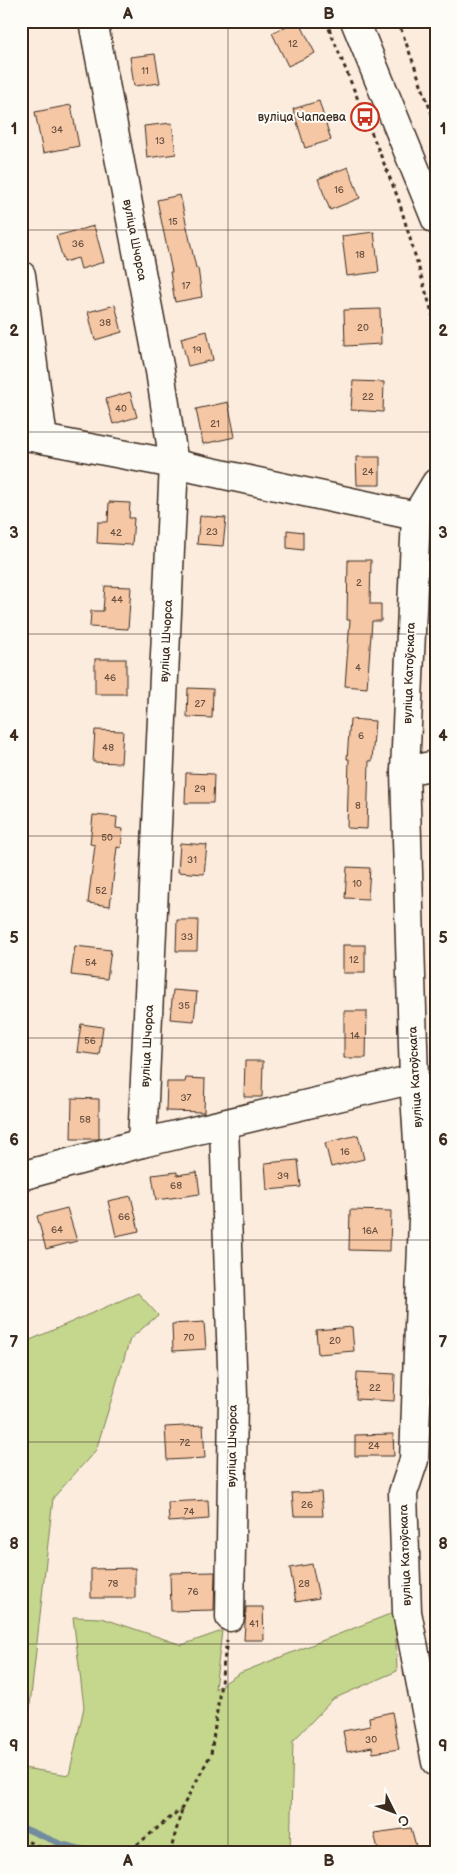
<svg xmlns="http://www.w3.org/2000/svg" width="457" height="1874" font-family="'Balsamiq Sans',sans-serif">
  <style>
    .green { fill: #c4d78d; stroke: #808056 }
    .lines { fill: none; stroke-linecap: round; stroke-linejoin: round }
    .stream { stroke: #728c9f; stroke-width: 6 }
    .building { fill: #f5c7a5; stroke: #3b2a1e }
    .minor-casing { stroke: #3b2a1e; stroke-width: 31 }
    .path { stroke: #3b2a1e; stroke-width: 3; stroke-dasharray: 4 4; stroke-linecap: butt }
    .minor { stroke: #fdfcf7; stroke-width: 28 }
    .grid { fill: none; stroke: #3b2a1e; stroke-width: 1; stroke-opacity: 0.55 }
    .labels { text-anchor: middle; stroke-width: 4; stroke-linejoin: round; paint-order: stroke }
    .number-label { font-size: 10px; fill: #6a5140 }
    .poi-label { font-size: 12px; fill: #3b2a1e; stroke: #fdfcf7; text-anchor: end }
    .street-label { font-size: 12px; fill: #3b2a1e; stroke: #fdfcf7 }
    .neatline { fill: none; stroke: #3b2a1e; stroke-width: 2 }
    .grid-label { font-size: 16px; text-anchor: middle; font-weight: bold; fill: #3b2a1e }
  </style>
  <rect width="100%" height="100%" fill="#fbecde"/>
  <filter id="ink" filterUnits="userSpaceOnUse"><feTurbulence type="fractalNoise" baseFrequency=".02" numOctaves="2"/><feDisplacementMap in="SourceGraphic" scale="10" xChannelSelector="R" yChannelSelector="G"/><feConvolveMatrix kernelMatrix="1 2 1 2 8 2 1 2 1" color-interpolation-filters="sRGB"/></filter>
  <g filter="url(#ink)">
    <path class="green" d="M138 1293 158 1315 130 1339 96 1450 53 1498 23 1768 69 1775 84 1707 73 1617 102 1618 182 1645 222 1631 215 1689 240 1673 395 1612 397 1671 333 1699 293 1741 290 1853H21V1344Z"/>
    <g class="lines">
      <path class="stream" d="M21 1827 61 1844 97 1853"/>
    </g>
    <g class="building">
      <path d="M297 21H299L315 53 288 66 272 33Z"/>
      <path d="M155 54 160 83 134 86 130 57Z"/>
      <path d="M319 101 331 140 305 148 293 109Z"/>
      <path d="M71 105 79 146 43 153 35 112Z"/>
      <path d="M172 123 176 154 147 158 144 126Z"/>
      <path d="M348 167 360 198 330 210 318 179Z"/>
      <path d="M180 195 196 268H198L202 297 175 302 170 272H172L157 200Z"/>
      <path d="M94 226 104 262 81 269 78 258 64 262 56 236Z"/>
      <path d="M374 232 379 272 347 276 342 236Z"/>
      <path d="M115 305 122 332 95 340 88 312Z"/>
      <path d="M380 309 381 344 345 346 344 310Z"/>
      <path d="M207 331 213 360 188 366 181 338Z"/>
      <path d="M353 381 384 382 383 412 351 410Z"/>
      <path d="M130 392 137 417 113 424 106 399Z"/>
      <path d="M228 402 235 437 203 444 196 409Z"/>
      <path d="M356 457H380V485H357Z"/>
      <path d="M109 502 130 503 129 518H134L132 545 97 543 98 522H108Z"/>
      <path d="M200 516 226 518 223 546 197 544Z"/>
      <path d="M287 530 303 532V550L287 548Z"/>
      <path d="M348 560H371L370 604H381V621H372L367 688 345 686 350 620H347Z"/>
      <path d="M105 586 131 587 128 629 90 627 91 611H103Z"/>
      <rect x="95" y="659" width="31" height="35"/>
      <path d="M188 688 213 689 212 718 187 717Z"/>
      <path d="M350 719 375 721 372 761H369L367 829 347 828 349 759H347Z"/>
      <path d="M95 730 123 731 121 763 93 762Z"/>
      <path d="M186 773 214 774 213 803H185Z"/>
      <path d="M93 815 117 817 116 828 123 829 121 848 117 847 110 906 88 903 95 845 90 844Z"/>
      <path d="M180 843 207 845 204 874 178 872Z"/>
      <path d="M347 867 370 868 368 899 345 898Z"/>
      <path d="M177 920H198L197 951H176Z"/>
      <rect x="343" y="945" width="22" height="28"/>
      <path d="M75 946 111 950 107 979 71 975Z"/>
      <path d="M173 990 197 992 194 1021 170 1019Z"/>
      <path d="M344 1011H367L366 1058H344Z"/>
      <path d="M81 1024 103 1027 99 1055 77 1052Z"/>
      <path d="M245 1061H263L262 1097H244Z"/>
      <path d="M186 1078 205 1079 204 1112 166 1111 167 1082H185Z"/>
      <path d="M72 1098 99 1099V1139H71Z"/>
      <path d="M358 1135 364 1159 331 1167 325 1143Z"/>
      <path d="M298 1160 301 1187 267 1190 265 1163Z"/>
      <path d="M177 1172V1175L197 1172 200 1194 156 1200 152 1175Z"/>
      <path d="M131 1196 139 1231 116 1236 108 1201Z"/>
      <path d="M67 1208 77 1241 46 1249 37 1216Z"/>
      <path d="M350 1210 391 1211 390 1251 349 1250Z"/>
      <path d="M204 1322 206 1349 173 1351 172 1324Z"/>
      <path d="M352 1327 354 1351 318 1354 316 1330Z"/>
      <path d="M357 1372 395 1374 394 1401 356 1399Z"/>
      <path d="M203 1425 205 1458 167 1460 165 1427Z"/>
      <path d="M393 1434 394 1456H355V1435Z"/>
      <path d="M321 1492 323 1516H294L292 1493Z"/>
      <path d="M208 1500 209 1519 169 1522 168 1502Z"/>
      <path d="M312 1564 319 1598 296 1602 290 1568Z"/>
      <path d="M135 1568V1598H91V1569Z"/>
      <path d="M215 1572 214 1610 171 1611 170 1573Z"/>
      <path d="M246 1607H263L264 1640H244Z"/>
      <path d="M392 1712 399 1749 373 1753 372 1747 347 1752 343 1731 370 1726 369 1717Z"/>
      <path d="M411 1828 418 1853H379L374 1833Z"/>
    </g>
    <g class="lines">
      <defs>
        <g id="minor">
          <path d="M93 21 160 371 174 464 142 1143"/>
          <path d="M355 21 436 220"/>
          <path d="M21 275 43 439"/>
          <path d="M21 435 174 464 416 516"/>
          <path d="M436 483 416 516 405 771 414 1079 423 1219 414 1460 403 1493 407 1612 436 1762"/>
          <path d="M405 771 436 765"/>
          <path d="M224 1125 233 1396 230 1617"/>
          <path d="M21 1176 142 1143 414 1079"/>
        </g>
      </defs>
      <use href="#minor" class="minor-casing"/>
      <g class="path">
        <path d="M326 21 398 198 436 326"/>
        <path d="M398 21 436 125"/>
        <path d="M21 1838 51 1853"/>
        <path d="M123 1853 133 1848 182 1808 211 1754 227 1640"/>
        <path d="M170 1853 182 1809"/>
      </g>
      <use href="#minor" class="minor"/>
    </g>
  </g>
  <path class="grid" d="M228 21V1853M21 230H436M21 432H436M21 634H436M21 836H436M21 1038H436M21 1240H436M21 1442H436M21 1644H436"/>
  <defs>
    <symbol id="bus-ring" viewBox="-11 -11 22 22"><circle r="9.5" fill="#fdfcf7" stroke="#c8321e" stroke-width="1.5"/><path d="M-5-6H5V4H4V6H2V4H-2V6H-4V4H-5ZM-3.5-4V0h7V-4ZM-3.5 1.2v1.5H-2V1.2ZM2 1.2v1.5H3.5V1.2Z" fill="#c8321e"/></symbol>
  </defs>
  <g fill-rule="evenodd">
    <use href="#bus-ring" x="349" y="101" width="32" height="32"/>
  </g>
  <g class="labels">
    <g class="number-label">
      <text x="293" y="47">12</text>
      <text x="145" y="74">11</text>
      <text x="57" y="133">34</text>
      <text x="160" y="144">13</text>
      <text x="339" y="193">16</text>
      <text x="173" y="225">15</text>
      <text x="78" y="247">36</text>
      <text x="360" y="258">18</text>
      <text x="186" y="289">17</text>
      <text x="105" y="326">38</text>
      <text x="363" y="331">20</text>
      <text x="197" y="353">19</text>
      <text x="368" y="400">22</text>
      <text x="121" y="412">40</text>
      <text x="215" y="427">21</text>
      <text x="368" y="475">24</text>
      <text x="212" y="535">23</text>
      <text x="116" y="536">42</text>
      <text x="359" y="586">2</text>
      <text x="117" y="603">44</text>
      <text x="358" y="671">4</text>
      <text x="110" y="681">46</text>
      <text x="200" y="707">27</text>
      <text x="361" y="739">6</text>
      <text x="108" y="751">48</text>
      <text x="200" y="792">29</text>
      <text x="358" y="809">8</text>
      <text x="107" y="841">50</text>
      <text x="192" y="863">31</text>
      <text x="357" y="887">10</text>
      <text x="101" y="894">52</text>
      <text x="187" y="940">33</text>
      <text x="354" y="963">12</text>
      <text x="91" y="966">54</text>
      <text x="184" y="1009">35</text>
      <text x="355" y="1039">14</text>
      <text x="90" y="1044">56</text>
      <text x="186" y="1101">37</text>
      <text x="85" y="1123">58</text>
      <text x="345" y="1155">16</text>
      <text x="283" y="1179">39</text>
      <text x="176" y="1189">68</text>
      <text x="124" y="1220">66</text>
      <text x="57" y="1233">64</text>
      <text x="370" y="1234">16А</text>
      <text x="189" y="1341">70</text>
      <text x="335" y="1344">20</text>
      <text x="375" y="1391">22</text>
      <text x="185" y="1446">72</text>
      <text x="374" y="1449">24</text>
      <text x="307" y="1508">26</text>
      <text x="189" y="1515">74</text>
      <text x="113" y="1587">78</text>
      <text x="304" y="1587">28</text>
      <text x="193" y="1595">76</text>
      <text x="254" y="1627">41</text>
      <text x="371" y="1743">30</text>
    </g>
    <g class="poi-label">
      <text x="346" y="121">вуліца Чапаева</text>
    </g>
    <g class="street-label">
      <text transform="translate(135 240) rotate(79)" y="4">вуліца Шчорса</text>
      <text transform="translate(166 641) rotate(-87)" y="4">вуліца Шчорса</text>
      <text transform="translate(409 673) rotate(-88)" y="4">вуліца Катоўскага</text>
      <text transform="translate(147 1046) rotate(-87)" y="4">вуліца Шчорса</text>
      <text transform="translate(415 1077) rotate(-93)" y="4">вуліца Катоўскага</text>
      <text transform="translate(232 1446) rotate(-89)" y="4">вуліца Шчорса</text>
      <text transform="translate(405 1555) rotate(-92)" y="4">вуліца Катоўскага</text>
    </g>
  </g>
  <rect width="457" height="1874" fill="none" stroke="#fdfcf7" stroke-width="55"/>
  <g transform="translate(394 1812) rotate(132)" stroke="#fdfcf7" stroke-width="4" paint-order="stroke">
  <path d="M0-4L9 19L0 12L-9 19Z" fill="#3b2a1e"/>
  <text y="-8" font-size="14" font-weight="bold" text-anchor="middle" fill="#3b2a1e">С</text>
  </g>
  <rect x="28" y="28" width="402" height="1818" class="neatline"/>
  <g class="grid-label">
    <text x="128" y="19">A</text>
    <text x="329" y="19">B</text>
    <text x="14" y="134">1</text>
    <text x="443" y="134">1</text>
    <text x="14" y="336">2</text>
    <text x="443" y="336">2</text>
    <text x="14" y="538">3</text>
    <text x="443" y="538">3</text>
    <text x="14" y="741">4</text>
    <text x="443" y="741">4</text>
    <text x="14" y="943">5</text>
    <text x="443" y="943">5</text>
    <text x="14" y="1145">6</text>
    <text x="443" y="1145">6</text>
    <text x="14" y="1347">7</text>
    <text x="443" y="1347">7</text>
    <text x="14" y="1549">8</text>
    <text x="443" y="1549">8</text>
    <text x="14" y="1751">9</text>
    <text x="443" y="1751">9</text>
    <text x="128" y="1866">A</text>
    <text x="329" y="1866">B</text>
  </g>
</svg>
